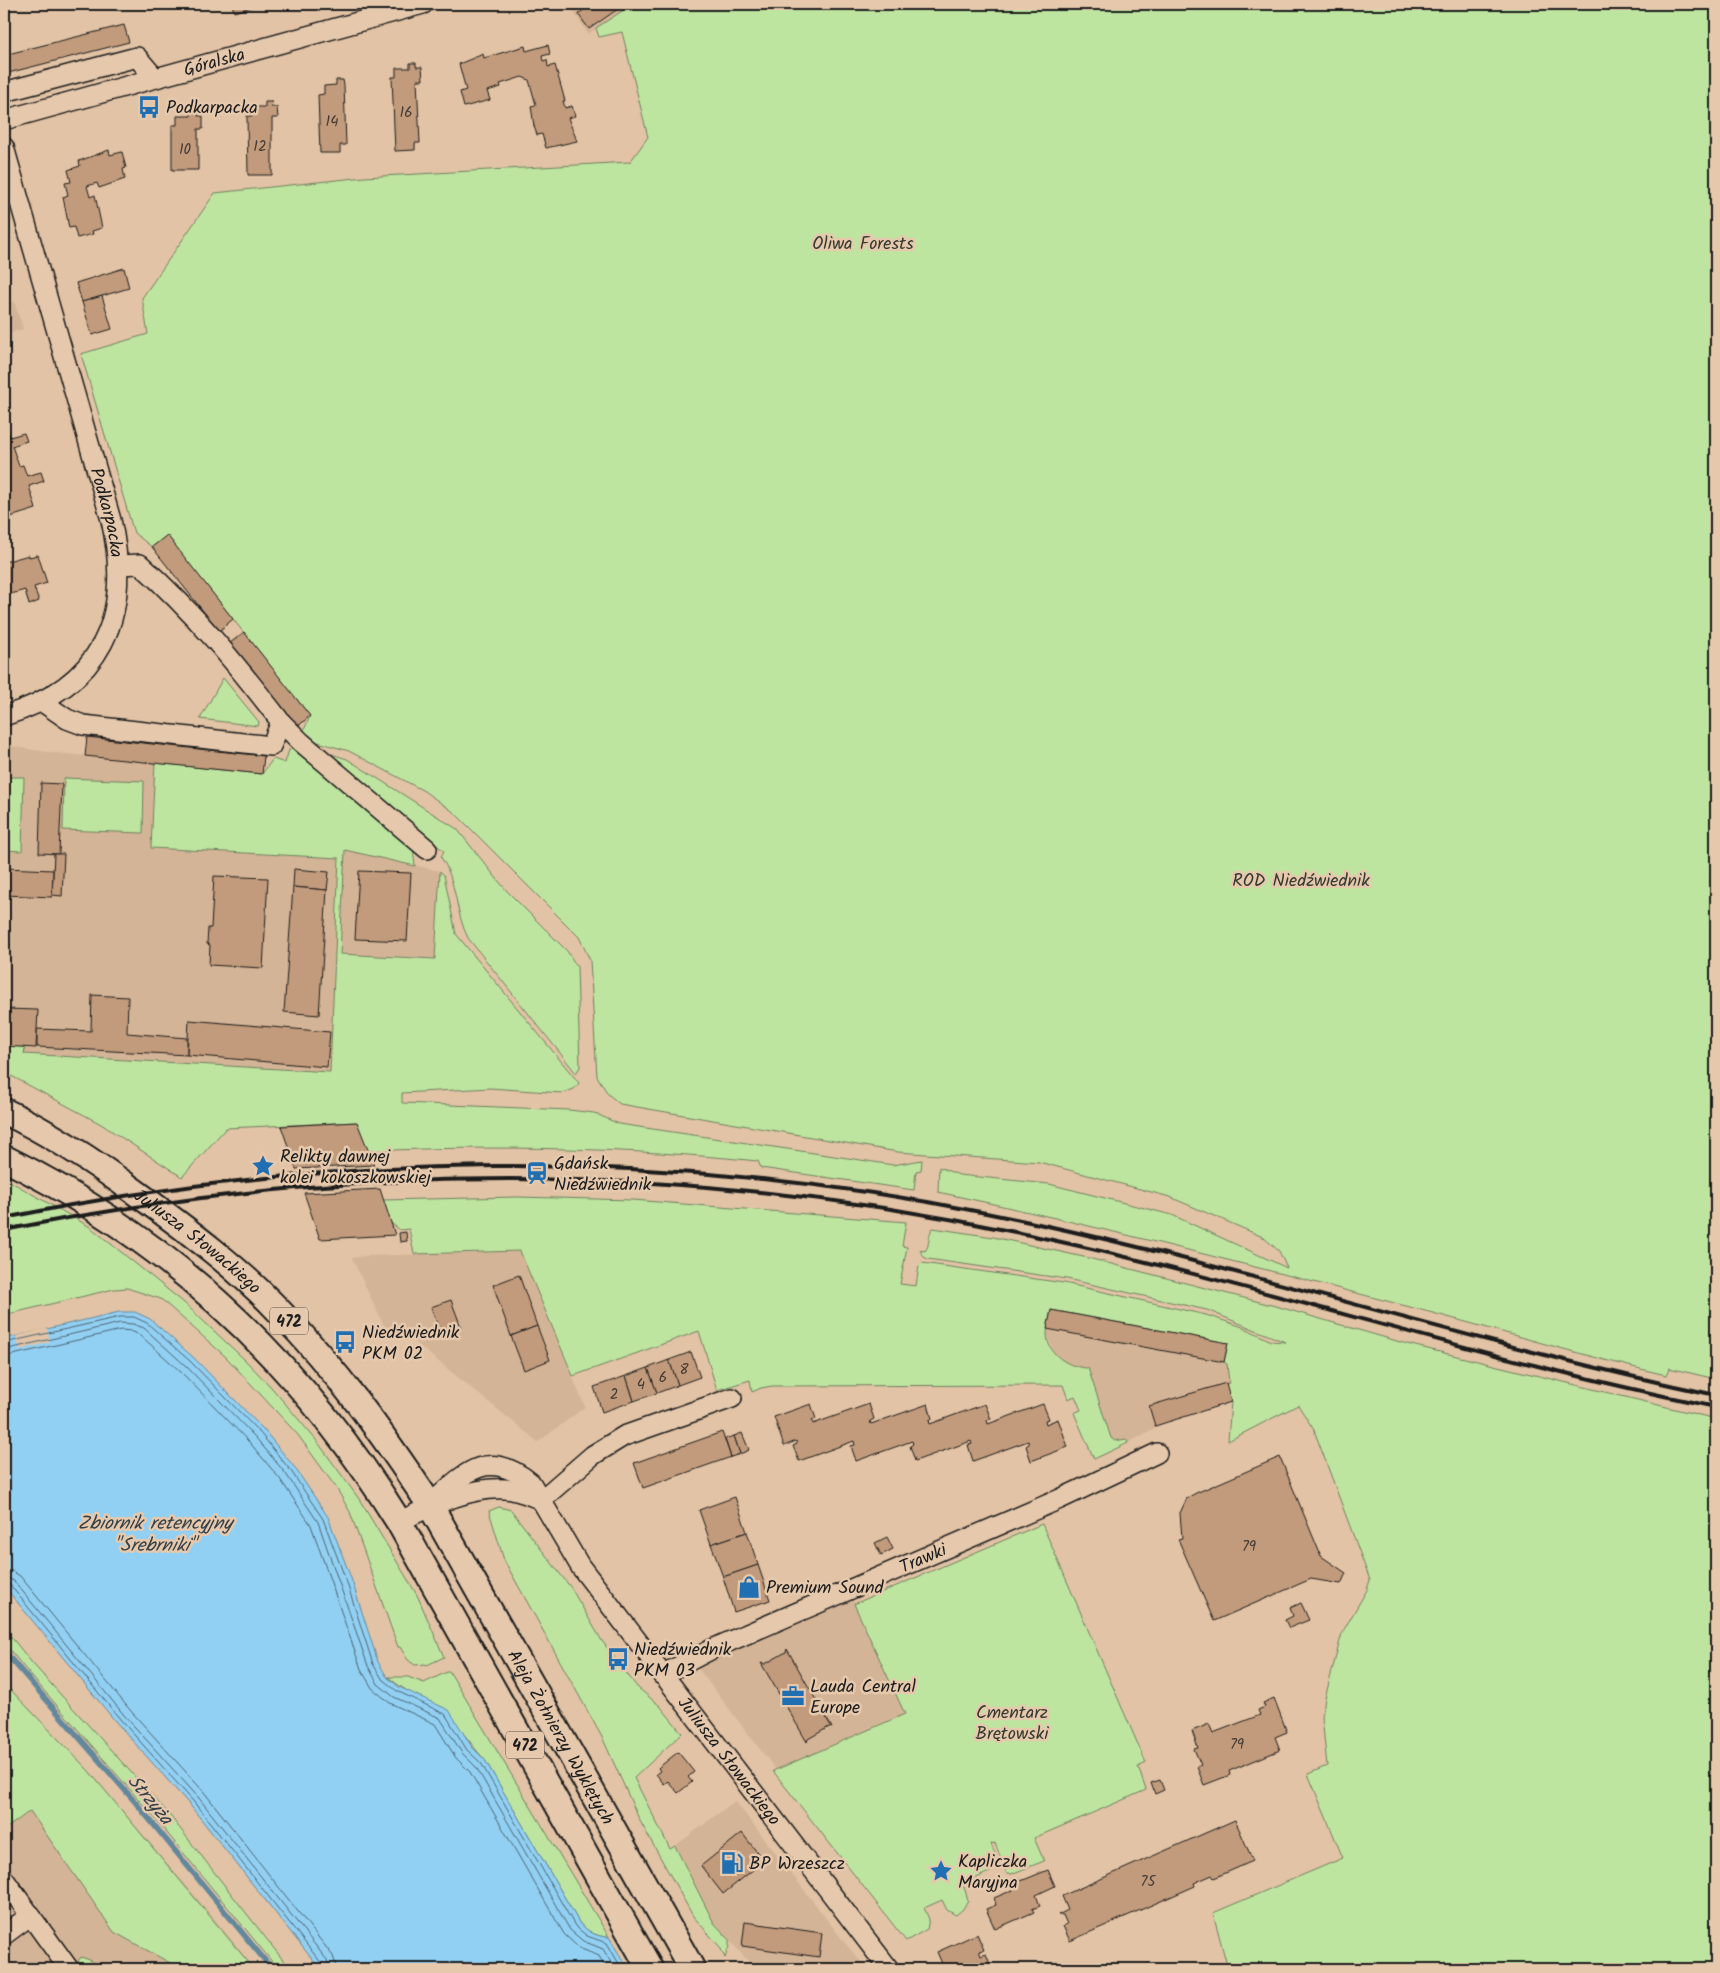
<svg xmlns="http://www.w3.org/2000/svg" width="1720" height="1973" font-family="Kalam,sans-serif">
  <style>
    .built { fill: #d4b496 }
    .green { fill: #bee5a0; stroke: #6d805e }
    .water { fill: #92d0f3; stroke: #63889d }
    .pier { fill: #e2c3a5 }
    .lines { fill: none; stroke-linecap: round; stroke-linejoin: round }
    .shore { stroke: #4b6472; stroke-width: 1 }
    .stream { stroke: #63889d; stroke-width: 5.5 }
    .building { fill: #c29b7b; stroke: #1c1c1c }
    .minor-casing { stroke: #1c1c1c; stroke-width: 22 }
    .major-casing { stroke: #1c1c1c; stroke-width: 29 }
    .minor { stroke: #e6c9ad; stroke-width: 19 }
    .major { stroke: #e6c9ad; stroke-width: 25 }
    .rail { stroke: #1c1c1c; stroke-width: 4 }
    .labels { text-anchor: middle; stroke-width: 5; stroke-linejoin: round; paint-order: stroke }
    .number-label { font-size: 15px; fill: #463c34 }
    .shield { fill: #e6c9ad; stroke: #595048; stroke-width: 1 }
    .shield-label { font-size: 16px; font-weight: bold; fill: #1c1c1c }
    .street-label { font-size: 18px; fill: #1c1c1c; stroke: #e6c9ad }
    .poi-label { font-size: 18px; fill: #1c1c1c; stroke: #e6c9ad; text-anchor: start }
    .park-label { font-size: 18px; fill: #343a30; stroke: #e6c9ad }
    .water-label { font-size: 19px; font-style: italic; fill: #344047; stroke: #e6c9ad }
  </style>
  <rect width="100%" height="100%" fill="#e2c3a5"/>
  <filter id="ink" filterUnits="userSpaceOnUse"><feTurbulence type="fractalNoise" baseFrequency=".02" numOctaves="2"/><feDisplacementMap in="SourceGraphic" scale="10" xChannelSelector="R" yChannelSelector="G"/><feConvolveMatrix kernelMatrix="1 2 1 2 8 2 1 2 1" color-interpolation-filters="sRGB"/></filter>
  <g filter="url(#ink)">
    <g class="built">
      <path d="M569 4H633L588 34Z"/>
      <path d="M14 301 23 329 4 335V305Z"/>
      <path d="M4 745 47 752 155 763 151 848 339 857 330 1072 24 1054V1047L4 1046Z"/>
      <path d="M345 850 440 871 435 959 340 954Z"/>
      <path d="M520 1251 585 1407 538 1442 407 1336 384 1326 352 1258 364 1256Z"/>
      <path d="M1051 1310 1228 1343 1229 1383 1226 1384 1231 1402 1164 1423 1128 1443 1126 1439 1115 1441 1111 1438 1077 1368 1063 1362 1054 1352 1047 1335Z"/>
      <path d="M853 1600 905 1714 776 1770 697 1667Z"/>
      <path d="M88 1770 212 1916 255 1969H4V1830Z"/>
      <path d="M735 1801 846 1944 867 1969H755L714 1923 675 1846Z"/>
    </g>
    <g class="green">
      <path d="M633 4H1716V1379L1669 1368 1666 1375C1588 1357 1511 1334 1433 1313 1268 1270 1104 1227 938 1192L939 1167 959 1175 1049 1184 1172 1215 1287 1268 1279 1251 1263 1237 1170 1197 1039 1162 898 1152 620 1104 608 1094 597 1076 590 960 579 937 455 813 424 791 349 751 301 737 310 716 167 536 152 547 134 533 81 354 148 334 142 298 215 193 365 177 630 162 648 137 622 32 599 37 596 28Z"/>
      <path d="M223 678 259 722 258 726 200 719Z"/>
      <path d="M295 747 413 848 415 866 345 850 340 954 435 959 440 871 444 875 456 934 579 1083 574 1089 563 1093 490 1088 402 1093V1103L569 1110 594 1113 619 1124 854 1159 893 1165 922 1160 921 1170 916 1171 914 1190 761 1168 758 1161C628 1148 498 1145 368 1151L356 1122 226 1128 182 1177 101 1124 4 1072V1046L25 1047 24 1054 330 1072 339 858 151 848 155 763 262 774 273 759 285 763 289 750Z"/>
      <path d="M325 752 347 759 457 829 505 889 567 951 577 967 580 1067 576 1073 468 938C455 913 457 880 441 857L444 851 323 755Z"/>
      <path d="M4 777H24L22 851 4 850Z"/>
      <path d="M64 778 144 781 143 833 63 830Z"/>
      <path d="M4 1178 90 1227 183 1302 245 1360 271 1387 316 1440 359 1499 417 1595 444 1657 427 1665 425 1664 415 1665 408 1660 400 1647H398L350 1512 337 1489 298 1435 226 1357 161 1299 127 1288 114 1289 4 1315Z"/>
      <path d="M517 1197 633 1200 906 1222 902 1246 907 1247 900 1284 916 1286 919 1266 922 1263 1064 1283 1206 1315 1243 1327 1271 1341 1285 1342 1207 1310 1067 1279 928 1259 924 1257 920 1250 925 1251C931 1244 927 1235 933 1228L993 1237 1088 1258 1279 1307 1407 1344 1716 1419V1969H1228L1213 1913 1343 1858 1308 1774 1327 1766 1322 1717 1325 1698 1342 1633 1367 1590 1370 1580 1314 1430 1298 1405 1228 1441 1231 1402 1226 1384 1229 1383 1227 1364 1224 1362 1228 1343 1051 1310C1050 1317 1047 1326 1047 1334 1047 1355 1070 1368 1088 1368L1111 1438 1115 1441 1126 1439 1128 1443 1094 1459 1074 1413 1081 1410 1075 1396 1068 1399 1063 1385 772 1386 761 1388 752 1392 750 1380 717 1390 699 1331 573 1376 520 1251 414 1254 409 1229 400 1230 391 1223 383 1200Z"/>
      <path d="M499 1507 511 1510 571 1588 602 1641 637 1687 660 1706 682 1733 634 1778 670 1849 675 1846 714 1923 729 1939V1946L725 1958 720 1947 693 1916 640 1821 603 1739 504 1560 489 1511Z"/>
      <path d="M1042 1524 1146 1763 1138 1767 1146 1790 1034 1838 1044 1861 1011 1874 1006 1872 995 1843 991 1844 1000 1867 963 1884 968 1900 963 1909 956 1915 947 1910 942 1900 924 1908 929 1919 927 1929 906 1941 773 1771 905 1714 854 1604Z"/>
      <path d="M4 1628 32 1663 167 1812 290 1969H278L159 1823 27 1671 4 1643Z"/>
      <path d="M449 1671 609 1937C597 1937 589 1932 580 1924L485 1760C475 1750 469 1739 460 1730 440 1708 411 1696 388 1677H408L424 1683Z"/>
      <path d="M4 1683 88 1770 254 1969H181L114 1932 30 1811 4 1830Z"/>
      <path d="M81 1957 90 1960 100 1969H85L78 1961Z"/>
    </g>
    <path class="water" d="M119 1312H135L150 1319 194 1358 264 1430 295 1468 328 1517 352 1581 378 1662 387 1677 399 1687 449 1710 472 1747 485 1760 580 1924C589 1932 597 1937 609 1937L628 1969H320L189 1804 116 1722 4 1586V1339Z"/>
    <path class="pier" d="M47 1328 50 1342 20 1350 16 1336Z"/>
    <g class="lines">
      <g class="shore">
        <path d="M4 1343 120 1317H134L147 1323 191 1362 261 1434 291 1471 323 1519 347 1583 373 1664 383 1680 397 1691 445 1714 467 1750 481 1763 575 1926 587 1936 607 1943 622 1969"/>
        <path d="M4 1350 120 1323 133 1324 144 1328 186 1366 256 1438 286 1474 318 1522 368 1666 378 1684 394 1697 440 1718 462 1753 476 1767 570 1930 583 1941 603 1949 615 1969"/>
        <path d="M4 1357 121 1330 131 1331 140 1335 181 1372 250 1443 280 1479 311 1525 361 1669 372 1688 390 1703 435 1724 456 1758 470 1772 564 1934 579 1948 599 1956 606 1969"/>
        <path d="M4 1570 12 1571 20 1576 130 1710 204 1792 333 1956 337 1969"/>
        <path d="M4 1577 14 1581 124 1715 198 1797 327 1960 330 1969"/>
        <path d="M4 1584 10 1585 120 1719 193 1801 322 1964 323 1969"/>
      </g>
      <path class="stream" d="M4 1651 136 1803 272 1969"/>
    </g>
    <g class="building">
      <path d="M232 4H262L234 12Z"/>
      <path d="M592 4H625L589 29 578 14Z"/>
      <path d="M124 25 129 42 4 74V55Z"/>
      <path d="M548 45 550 54 542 56 543 61 547 60 548 67 555 65 565 101H563L565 108 572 106 575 116 568 118 577 141 546 148 542 134 537 135 534 126 531 106 536 105 529 80 522 77 500 84 501 87 487 91 490 100 464 107 460 92 466 90 459 64 483 54 484 58 525 46 526 51Z"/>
      <path d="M410 63H416V67H422L423 80H417L420 143H415V150L395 151 392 77H396V68H410Z"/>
      <path d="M336 80H343L344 85 346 145H340V153H320L318 95 324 94V86L336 85Z"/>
      <path d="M265 102H272L271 107H277L278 118H272V175H248L247 116H252V107H265Z"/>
      <path d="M191 112H198V116H203V129H198V170H172V125H177V116H191Z"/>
      <path d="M109 150 110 155 122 152 126 168 123 169 125 179 99 188 97 183 87 186 90 197 95 195 102 228 92 231 93 234 77 238 74 227 69 228 63 197 68 195 65 183 71 182 68 170 80 166 79 161Z"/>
      <path d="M124 268 129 288 82 302 76 283Z"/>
      <path d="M4 269 7 282 4 283Z"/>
      <path d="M102 296 112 329 92 335 82 302Z"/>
      <path d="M4 417 10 437 24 433 27 441 12 446 19 466 23 465 27 476 41 472 44 481 29 486 36 509 7 518 4 504Z"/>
      <path d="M167 535 233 619 219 631 152 547Z"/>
      <path d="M29 555V557L38 555 47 583 34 587 39 601 29 605 25 590 4 596V562Z"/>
      <path d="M244 632 310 716 296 728 229 644Z"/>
      <path d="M87 737 264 756 262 774 85 756Z"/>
      <path d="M41 783 62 784 59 854 39 853Z"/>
      <path d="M54 854H64L62 896 52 895Z"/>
      <path d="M4 868 53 870 52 897 4 895Z"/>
      <path d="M294 869 329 872 327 890 293 887Z"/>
      <path d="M359 871 411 873 407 941 355 939Z"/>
      <path d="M214 876 268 878 263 968 209 965 210 945 207 944 208 928H211Z"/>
      <path d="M293 887 327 890 319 1015 284 1012Z"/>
      <path d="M92 995 128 997 127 1033 187 1038V1055L37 1047V1029L91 1031Z"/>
      <path d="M4 1009 38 1010 36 1048 4 1046Z"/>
      <path d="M189 1020 330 1032 327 1067 187 1055Z"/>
      <path d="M357 1122 374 1165 296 1169 281 1126Z"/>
      <path d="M380 1189 395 1235 320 1239 304 1193Z"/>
      <path d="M406 1232 407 1241 400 1242 399 1233Z"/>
      <path d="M519 1275 537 1326 511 1336 493 1285Z"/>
      <path d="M451 1300 461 1327 441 1334 431 1307Z"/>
      <path d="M1051 1310 1228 1343 1224 1362 1047 1329Z"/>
      <path d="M537 1326 550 1360 524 1370 511 1336Z"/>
      <path d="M691 1352 700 1377 678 1385 669 1360Z"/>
      <path d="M669 1360 678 1385 657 1393 648 1368Z"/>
      <path d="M648 1368 657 1393 634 1401 626 1376Z"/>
      <path d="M626 1376 634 1401 602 1412 594 1387Z"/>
      <path d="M1226 1383 1231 1402 1155 1426 1149 1406Z"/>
      <path d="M811 1404 816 1419 812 1421 813 1424 869 1404 874 1419 870 1421 871 1424 928 1404 932 1419 929 1420 930 1424 985 1404 991 1419 987 1420 988 1424 1043 1404 1049 1419 1045 1420 1046 1424 1058 1419 1068 1447 1031 1461 1026 1446 1029 1444 1028 1441 973 1461 968 1445 972 1444 971 1441 915 1461 910 1446 913 1444 912 1441 856 1461 851 1446 855 1445 854 1441 799 1461 793 1446 797 1444 796 1441 784 1446 774 1417Z"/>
      <path d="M722 1432 731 1457 643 1488 634 1463Z"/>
      <path d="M742 1433 749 1450 740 1454 734 1436Z"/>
      <path d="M734 1436 740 1454 731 1457 725 1439Z"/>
      <path d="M1280 1457 1321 1556 1346 1573 1341 1584 1311 1579 1214 1621 1178 1539 1182 1538 1180 1513 1187 1498 1196 1493Z"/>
      <path d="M735 1497 747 1532 711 1544 699 1510Z"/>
      <path d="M747 1532 758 1565 723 1577 711 1544Z"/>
      <path d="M887 1537 893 1549 881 1555 875 1543Z"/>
      <path d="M758 1565 770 1600 734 1612 723 1577Z"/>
      <path d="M1301 1603 1309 1620 1289 1628 1285 1620 1293 1616 1290 1608Z"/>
      <path d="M787 1649 832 1728 829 1727 808 1739 807 1742 761 1663 765 1664 786 1652Z"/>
      <path d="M1274 1698 1287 1732 1275 1737 1280 1750 1229 1771 1230 1775 1204 1785 1197 1767 1201 1765 1194 1749 1198 1748 1192 1731 1209 1724 1213 1733 1260 1715 1258 1710 1265 1707 1263 1703Z"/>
      <path d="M678 1752 694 1772 688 1777 692 1782 678 1793 668 1781 664 1784 656 1774 660 1771 658 1768Z"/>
      <path d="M1160 1780 1164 1790 1155 1794 1151 1783Z"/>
      <path d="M1235 1820 1253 1861 1214 1878 1212 1875 1194 1883 1195 1886 1070 1941 1063 1926 1067 1924 1063 1915H1058L1068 1910 1062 1896Z"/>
      <path d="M742 1833 764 1861 723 1894 701 1866Z"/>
      <path d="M1048 1870 1055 1886 1036 1895 1040 1906 1032 1909 1034 1912 995 1929 986 1909 996 1905 994 1898 1013 1890 1011 1884 1013 1880 1019 1877 1021 1881Z"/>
      <path d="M745 1922 822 1933 819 1957 742 1946Z"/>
      <path d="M977 1934 984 1950 979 1951 981 1956 986 1954 992 1969 944 1968 937 1952Z"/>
    </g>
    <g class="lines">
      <defs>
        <g id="minor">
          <path d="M4 92 137 57 155 78"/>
          <path id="s1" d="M4 120 423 4"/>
          <path id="s2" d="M4 147 111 520C133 617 102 686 4 716"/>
          <path d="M41 701 67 719 83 725 271 746 281 722C236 664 195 613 140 564L119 565"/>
          <path d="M281 722 301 742 427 849"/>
          <path d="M541 1500 593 1455 624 1436 732 1398"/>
          <path id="s3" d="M430 1505C463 1474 487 1446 531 1483L580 1566 889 1969"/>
          <path d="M399 1522C429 1506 477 1483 512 1490 522 1492 532 1496 541 1500"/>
          <path id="s4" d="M662 1675 712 1649 1060 1499 1157 1453"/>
          <path d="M4 1879 69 1969"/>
          <path d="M4 1935 31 1915"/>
        </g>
        <g id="major">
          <path id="s5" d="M4 1111C52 1134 99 1165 142 1197 190 1232 238 1268 279 1311 337 1370 384 1436 430 1505L692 1969"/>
          <path d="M4 1158C171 1240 301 1364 399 1522L650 1969"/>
        </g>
      </defs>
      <use href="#minor" class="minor-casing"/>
      <use href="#major" class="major-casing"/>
      <use href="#minor" class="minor"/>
      <use href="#major" class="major"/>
      <g class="rail">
        <path d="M4 1218C326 1151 663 1148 986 1213 1232 1262 1470 1344 1716 1395"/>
        <path d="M4 1230C340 1162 684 1161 1020 1233 1254 1282 1481 1360 1716 1407"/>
      </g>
    </g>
  </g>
  <defs>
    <symbol id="bus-bare" viewBox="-9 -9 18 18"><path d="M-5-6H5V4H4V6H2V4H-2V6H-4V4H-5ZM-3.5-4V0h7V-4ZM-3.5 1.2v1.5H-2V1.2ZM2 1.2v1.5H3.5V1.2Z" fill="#1f6fb2" stroke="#e6c9ad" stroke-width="2.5" paint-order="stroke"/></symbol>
    <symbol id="sight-bare" viewBox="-9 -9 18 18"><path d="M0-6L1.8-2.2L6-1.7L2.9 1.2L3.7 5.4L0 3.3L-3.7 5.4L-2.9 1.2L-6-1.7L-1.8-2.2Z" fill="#1f6fb2" stroke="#e6c9ad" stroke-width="2.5" paint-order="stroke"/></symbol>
    <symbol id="station-bare" viewBox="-9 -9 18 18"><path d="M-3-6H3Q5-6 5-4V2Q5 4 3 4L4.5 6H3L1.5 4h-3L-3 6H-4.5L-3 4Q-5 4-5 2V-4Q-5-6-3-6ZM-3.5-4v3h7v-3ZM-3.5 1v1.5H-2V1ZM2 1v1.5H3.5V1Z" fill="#1f6fb2" stroke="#e6c9ad" stroke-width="2.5" paint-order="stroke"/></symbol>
    <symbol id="shop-bare" viewBox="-9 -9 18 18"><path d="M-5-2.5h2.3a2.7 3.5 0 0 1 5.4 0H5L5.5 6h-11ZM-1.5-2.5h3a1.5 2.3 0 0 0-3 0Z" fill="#1f6fb2" stroke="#e6c9ad" stroke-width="2.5" paint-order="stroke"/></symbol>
    <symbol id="office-bare" viewBox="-9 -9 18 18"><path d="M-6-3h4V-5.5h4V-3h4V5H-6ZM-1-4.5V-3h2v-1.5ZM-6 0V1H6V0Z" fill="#1f6fb2" stroke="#e6c9ad" stroke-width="2.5" paint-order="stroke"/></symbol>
    <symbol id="fuel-bare" viewBox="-9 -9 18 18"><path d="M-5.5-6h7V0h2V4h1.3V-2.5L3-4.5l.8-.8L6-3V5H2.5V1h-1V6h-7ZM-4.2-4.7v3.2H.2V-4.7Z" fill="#1f6fb2" stroke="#e6c9ad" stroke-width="2.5" paint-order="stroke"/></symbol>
  </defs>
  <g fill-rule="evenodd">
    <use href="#bus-bare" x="133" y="91" width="32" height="32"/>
    <use href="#sight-bare" x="247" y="1150" width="32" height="32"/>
    <use href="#station-bare" x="521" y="1157" width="32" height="32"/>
    <use href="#bus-bare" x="329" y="1326" width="32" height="32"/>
    <use href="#shop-bare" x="733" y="1571" width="32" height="32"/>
    <use href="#bus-bare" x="602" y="1643" width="32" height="32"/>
    <use href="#office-bare" x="777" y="1680" width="32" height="32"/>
    <use href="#fuel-bare" x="716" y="1847" width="32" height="32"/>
    <use href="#sight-bare" x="925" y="1855" width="32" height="32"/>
  </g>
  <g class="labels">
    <g class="number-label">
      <text x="406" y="117">16</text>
      <text x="332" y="126">14</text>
      <text x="260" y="151">12</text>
      <text x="185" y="154">10</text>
      <text x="684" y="1374">8</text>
      <text x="663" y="1382">6</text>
      <text x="641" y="1389">4</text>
      <text x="614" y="1399">2</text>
      <text x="1249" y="1551">79</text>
      <text x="1237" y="1749">79</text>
      <text x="1148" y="1886">75</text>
    </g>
    <g class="shield">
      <rect x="270" y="1307.5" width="38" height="27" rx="4"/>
      <rect x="506" y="1731.5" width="38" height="27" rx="4"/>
    </g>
    <g class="shield-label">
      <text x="289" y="1327">472</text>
      <text x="525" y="1751">472</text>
    </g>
    <g class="street-label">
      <text dy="6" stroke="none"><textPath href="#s1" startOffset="218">Góralska</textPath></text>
      <text dy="6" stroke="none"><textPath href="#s2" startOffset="380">Podkarpacka</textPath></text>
      <text dy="6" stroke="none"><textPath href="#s5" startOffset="234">Juliusza Słowackiego</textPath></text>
      <text dy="6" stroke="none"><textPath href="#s4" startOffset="286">Trawki</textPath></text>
      <text dy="6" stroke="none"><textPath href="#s5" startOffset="854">Aleja Żołnierzy Wyklętych</textPath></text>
      <text dy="6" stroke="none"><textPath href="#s3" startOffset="461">Juliusza Słowackiego</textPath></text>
    </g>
    <g class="poi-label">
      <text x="166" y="113">Podkarpacka</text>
      <text x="280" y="1162">Relikty dawnej<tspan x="280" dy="21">kolei kokoszkowskiej</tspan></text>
      <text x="554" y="1169">Gdańsk<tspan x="554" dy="21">Niedźwiednik</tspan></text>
      <text x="362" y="1338">Niedźwiednik<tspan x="362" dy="21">PKM 02</tspan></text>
      <text x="766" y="1593">Premium Sound</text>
      <text x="634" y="1655">Niedźwiednik<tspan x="634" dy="21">PKM 03</tspan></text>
      <text x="810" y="1692">Lauda Central<tspan x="810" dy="21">Europe</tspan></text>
      <text x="958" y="1867">Kapliczka<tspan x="958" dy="21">Maryjna</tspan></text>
      <text x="749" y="1869">BP Wrzeszcz</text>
    </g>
    <g class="park-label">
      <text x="863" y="249">Oliwa Forests</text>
      <text x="1301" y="886">ROD Niedźwiednik</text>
      <text x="1012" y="1718">Cmentarz<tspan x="1012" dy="21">Brętowski</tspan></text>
    </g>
    <g class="water-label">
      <text x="155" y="1529">Zbiornik retencyjny<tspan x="155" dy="22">"Srebrniki"</tspan></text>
      <text transform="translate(151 1799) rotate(50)" y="7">Strzyża</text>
    </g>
  </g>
  <rect width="1720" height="1973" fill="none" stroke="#e6c9ad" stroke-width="20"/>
  <rect x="10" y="10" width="1700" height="1953" fill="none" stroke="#1c1c1c" stroke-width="2" filter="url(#ink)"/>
</svg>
